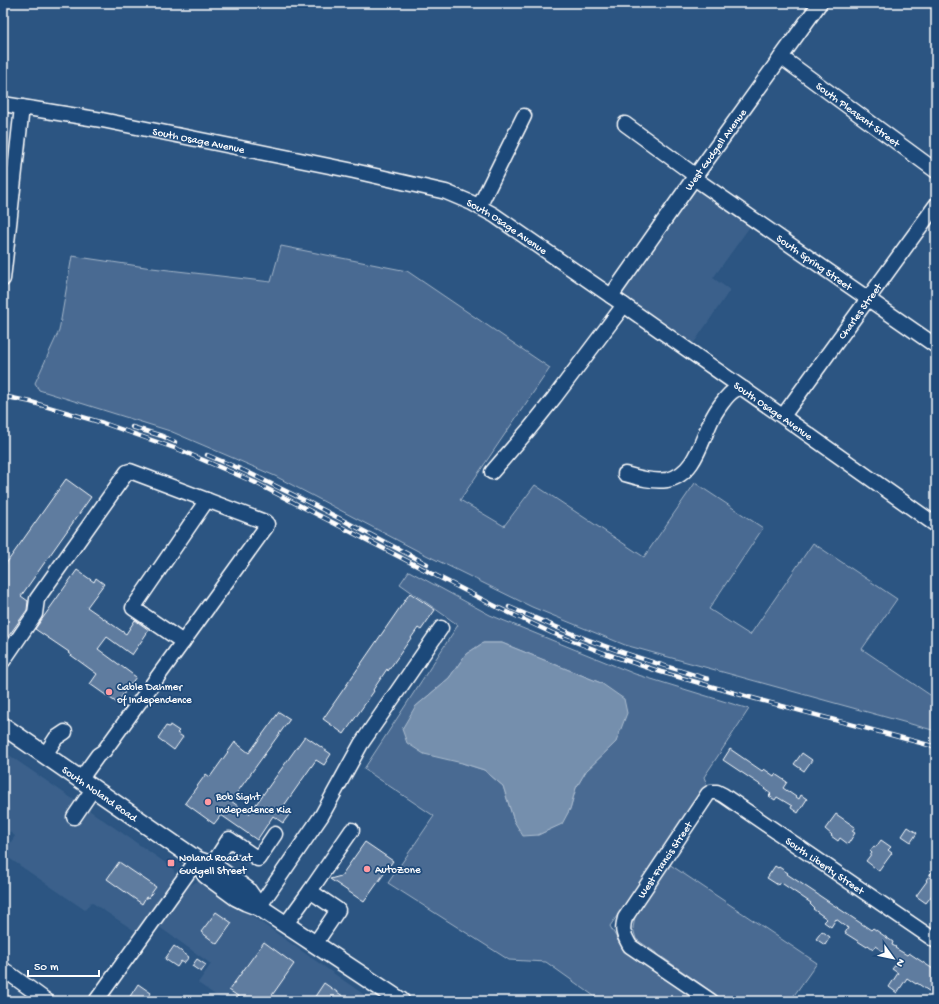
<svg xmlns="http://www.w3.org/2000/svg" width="939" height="1004" font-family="'Gochi Hand',sans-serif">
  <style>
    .built { fill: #3b618b }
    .green { fill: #486b92; stroke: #a4b5c8; fill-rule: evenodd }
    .water { fill: #748fad; stroke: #acbcce }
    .building { fill: #5e7c9f; stroke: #fff }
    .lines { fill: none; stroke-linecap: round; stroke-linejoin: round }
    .minor-casing { stroke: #fff; stroke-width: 17 }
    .major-casing { stroke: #fff; stroke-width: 20 }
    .path { stroke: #fff; stroke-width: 1.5; stroke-dasharray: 4 3; stroke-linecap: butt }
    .minor { stroke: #1f4a7a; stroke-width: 14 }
    .major { stroke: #1f4a7a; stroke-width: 17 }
    .rail-casing { stroke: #fff; stroke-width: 4.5 }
    .rail { stroke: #1f4a7a; stroke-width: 3; stroke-dasharray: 9; stroke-linecap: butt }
    .poi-dot { fill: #ff9aa2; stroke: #1f4a7a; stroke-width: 1.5 }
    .labels { text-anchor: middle; stroke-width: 3.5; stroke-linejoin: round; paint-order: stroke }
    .street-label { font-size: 11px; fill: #fff; stroke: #1f4a7a }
    .poi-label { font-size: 11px; fill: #fff; stroke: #1f4a7a; text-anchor: start }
  </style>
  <rect width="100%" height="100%" fill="#2c5582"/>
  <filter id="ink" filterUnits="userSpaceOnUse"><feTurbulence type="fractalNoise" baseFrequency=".025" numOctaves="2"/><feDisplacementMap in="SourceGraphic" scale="8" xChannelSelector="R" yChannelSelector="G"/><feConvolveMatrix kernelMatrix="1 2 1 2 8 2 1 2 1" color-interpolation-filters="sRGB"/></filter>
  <g filter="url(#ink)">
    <g class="built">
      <path d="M700 190 751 225 713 278 730 290 691 347 622 296 621 289 685 199 693 192Z"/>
      <path d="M3 751 173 868 175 874 173 883 138 933 91 902 85 910 3 854 15 836 3 827Z"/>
      <path d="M196 882 205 883 373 1001H224L198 983 211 964 158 926 188 887Z"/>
    </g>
    <g class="green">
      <path d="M281 246 407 271 550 368 460 500 504 526 535 485 644 557 695 483 763 528 709 609 750 635 813 543 897 599 862 649 936 699V731L625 645 532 607 418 551 275 476 170 431 39 390 35 383 59 331 72 256 152 268 271 282Z"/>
      <path d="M409 571 490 615 635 674 749 709 704 777 707 785 610 926 620 944 652 969 698 1001H601L546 962 509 960 388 883 434 816 364 769 458 625 400 584ZM483 643H502L601 683 616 742 586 771 576 788 570 809 561 824 538 835 514 821 503 786 484 770 462 763 415 707 449 678 466 654Z"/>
      <path d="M669 864 817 963 790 1001H725L636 939 633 928 635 917Z"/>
    </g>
    <path class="water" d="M483 643H502L601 683 624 699 627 713 616 742 586 771 576 788 570 809 562 824 538 835 523 836 514 821 503 786 484 770 462 763 424 754 407 743 402 729 415 707 449 678 466 654Z"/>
    <g class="building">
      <path d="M66 479 91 497 21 596 28 601 27 610 3 644V568Z"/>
      <path d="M77 570 94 582 96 578 104 584 87 607 126 634 135 620 149 630 132 655 107 637 98 649 136 677 117 703 90 684 97 674 68 653 69 652 35 629Z"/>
      <path d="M410 593 435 610 421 630 418 628 388 671 387 669 373 690 374 691 344 734 323 719Z"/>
      <path d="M279 712 290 719 231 801 249 814 305 736 331 754 324 765 316 760 283 807 291 812 283 823 273 816 257 840 221 815 214 824 185 803 206 774 210 777 235 742 249 753Z"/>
      <path d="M170 725 179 731 177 733 183 737 174 750 158 738 166 726 169 727Z"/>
      <path d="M730 749 762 771 764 769 774 776 775 774 787 782 783 788 799 799 801 795 807 799 798 813 791 808 792 806 777 797 775 800 769 796 771 794 764 789 765 788 723 760Z"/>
      <path d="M802 753 812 760 804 771 794 764Z"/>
      <path d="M836 814 855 827 852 831 855 833 848 844 840 838 838 841 831 836 832 835 825 829Z"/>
      <path d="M908 827 917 833 911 842 902 836Z"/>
      <path d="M881 840 891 847 888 850 892 853 879 871 866 861 872 853 870 851 874 846 876 847Z"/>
      <path d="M365 842 393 861 364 902 330 879 341 876Z"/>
      <path d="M119 862 156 887 148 898 146 897 142 904 107 879Z"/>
      <path d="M775 866 778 868 779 867 788 873 787 874 871 930 873 928 893 942 892 945 896 947 895 948 907 955 909 953 936 971V996L917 983 916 984 907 978 897 993 889 987 898 973 892 969 898 962 875 946 873 949 868 945 867 947 845 933 848 928 836 919 831 927 824 922 827 919 813 909 814 908 810 904 811 903 780 882 778 885 767 878Z"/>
      <path d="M936 866V890L926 903 916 896 927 881 926 880Z"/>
      <path d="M216 912 232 923 217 944 201 932Z"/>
      <path d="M822 931 830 937 825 945 816 939Z"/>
      <path d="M264 942 294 964 268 1001H245L229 990Z"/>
      <path d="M174 946 189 957 184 963 181 961 177 967 165 959Z"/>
      <path d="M197 959 206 965 201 972 192 966Z"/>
      <path d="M324 983 350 1001H312Z"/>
      <path d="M138 984 151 993 146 1001H127Z"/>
    </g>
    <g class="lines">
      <defs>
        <g id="minor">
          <path id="s1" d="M781 57 936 171"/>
          <path id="s2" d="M3 104 102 120 354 171 446 192 472 203 494 215 611 296 785 418 936 525"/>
          <path d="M625 124 696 176"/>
          <path id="s3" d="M694 178 936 346"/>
          <path d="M479 207 524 116"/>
          <path d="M3 279 22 107"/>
          <path id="s4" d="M611 296 694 178 820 3"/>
          <path id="s5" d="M783 416 936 205"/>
          <path d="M492 472 530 428 554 398 624 305"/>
          <path d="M625 474C639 478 653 482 667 480 694 475 701 442 711 421 715 412 727 394 735 390 738 388 741 388 744 389"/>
          <path d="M183 642 133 608 207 500"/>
          <path d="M3 661 35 614 37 599 127 472 130 471 265 522 267 524 266 527 104 751 98 755 80 780"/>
          <path d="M45 755 56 738 65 732"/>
          <path d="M74 817 93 789"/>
          <path d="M212 865 229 839 258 859 275 834"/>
          <path d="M310 891 352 830"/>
          <path d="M259 907 322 815 361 744 441 628"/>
          <path d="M286 924 310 891 338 910 315 944"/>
          <path d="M3 969 47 1001"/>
          <path d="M96 1001 197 860"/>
          <path id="s6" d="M711 1001 630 946C624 935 621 931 625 918L708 794 711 792H717L723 795 936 941"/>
        </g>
        <g id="major">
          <path id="s7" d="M3 726 197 860 212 865 247 890 259 907"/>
          <path d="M197 860 206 875 236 897 246 902 259 907 401 1001"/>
        </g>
      </defs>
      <use href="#minor" class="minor-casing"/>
      <use href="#major" class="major-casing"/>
      <path class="path" d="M935 3H936"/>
      <use href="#minor" class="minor"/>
      <use href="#major" class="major"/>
      <defs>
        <g id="rail">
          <path d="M3 396 31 402 103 423 180 450 254 482 499 608 552 633 604 653 661 672 745 696 936 747"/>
          <path d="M132 427 162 436 175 442"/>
          <path d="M207 455 245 471 306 501 427 564"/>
          <path d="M509 607C540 620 570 634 602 645 637 658 672 668 708 679"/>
        </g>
      </defs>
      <use href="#rail" class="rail-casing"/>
      <use href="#rail" class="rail"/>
    </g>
  </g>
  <g class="poi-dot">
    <circle cx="109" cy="692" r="4"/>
    <circle cx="208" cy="802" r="4"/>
    <rect x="167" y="859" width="8" height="8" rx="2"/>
    <circle cx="367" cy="869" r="4"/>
  </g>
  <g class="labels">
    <g class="street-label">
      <text dy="4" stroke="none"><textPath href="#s1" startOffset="96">South Pleasant Street</textPath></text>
      <text dy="4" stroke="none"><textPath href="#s2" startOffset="199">South Osage Avenue</textPath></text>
      <text dy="4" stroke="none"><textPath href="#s4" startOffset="180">West Gudgell Avenue</textPath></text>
      <text dy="4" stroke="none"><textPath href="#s2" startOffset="522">South Osage Avenue</textPath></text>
      <text dy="4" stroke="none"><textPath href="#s3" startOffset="147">South Spring Street</textPath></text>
      <text dy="4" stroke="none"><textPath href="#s5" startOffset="130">Charles Street</textPath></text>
      <text dy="4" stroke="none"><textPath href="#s2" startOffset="846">South Osage Avenue</textPath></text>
      <text dy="4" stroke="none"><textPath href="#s7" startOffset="118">South Noland Road</textPath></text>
      <text dy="4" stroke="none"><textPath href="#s6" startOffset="198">West Francis Street</textPath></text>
      <text dy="4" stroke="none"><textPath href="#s6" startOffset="417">South Liberty Street</textPath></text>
    </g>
    <g class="poi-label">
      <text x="117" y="690">Cable Dahmer<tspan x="117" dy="13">of Independence</tspan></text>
      <text x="216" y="800">Bob Sight<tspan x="216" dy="13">Indepedence Kia</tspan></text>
      <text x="179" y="861">Noland Road at<tspan x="179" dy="13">Gudgell Street</tspan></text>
      <text x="375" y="873">AutoZone</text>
    </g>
  </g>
  <rect width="939" height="1004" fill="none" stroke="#1f4a7a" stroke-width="16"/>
  <rect x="8" y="8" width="923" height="988" fill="none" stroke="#fff" stroke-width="1.5" filter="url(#ink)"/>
  <g transform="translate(893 958) rotate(123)" stroke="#1f4a7a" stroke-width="3" paint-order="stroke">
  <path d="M0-3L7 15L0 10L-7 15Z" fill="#ffffff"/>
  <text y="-6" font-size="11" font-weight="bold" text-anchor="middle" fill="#ffffff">N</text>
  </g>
  <path d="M28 970v6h71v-6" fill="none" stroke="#ffffff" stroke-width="2"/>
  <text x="34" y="970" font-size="12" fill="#ffffff" stroke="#1f4a7a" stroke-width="3" paint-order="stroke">50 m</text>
</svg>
